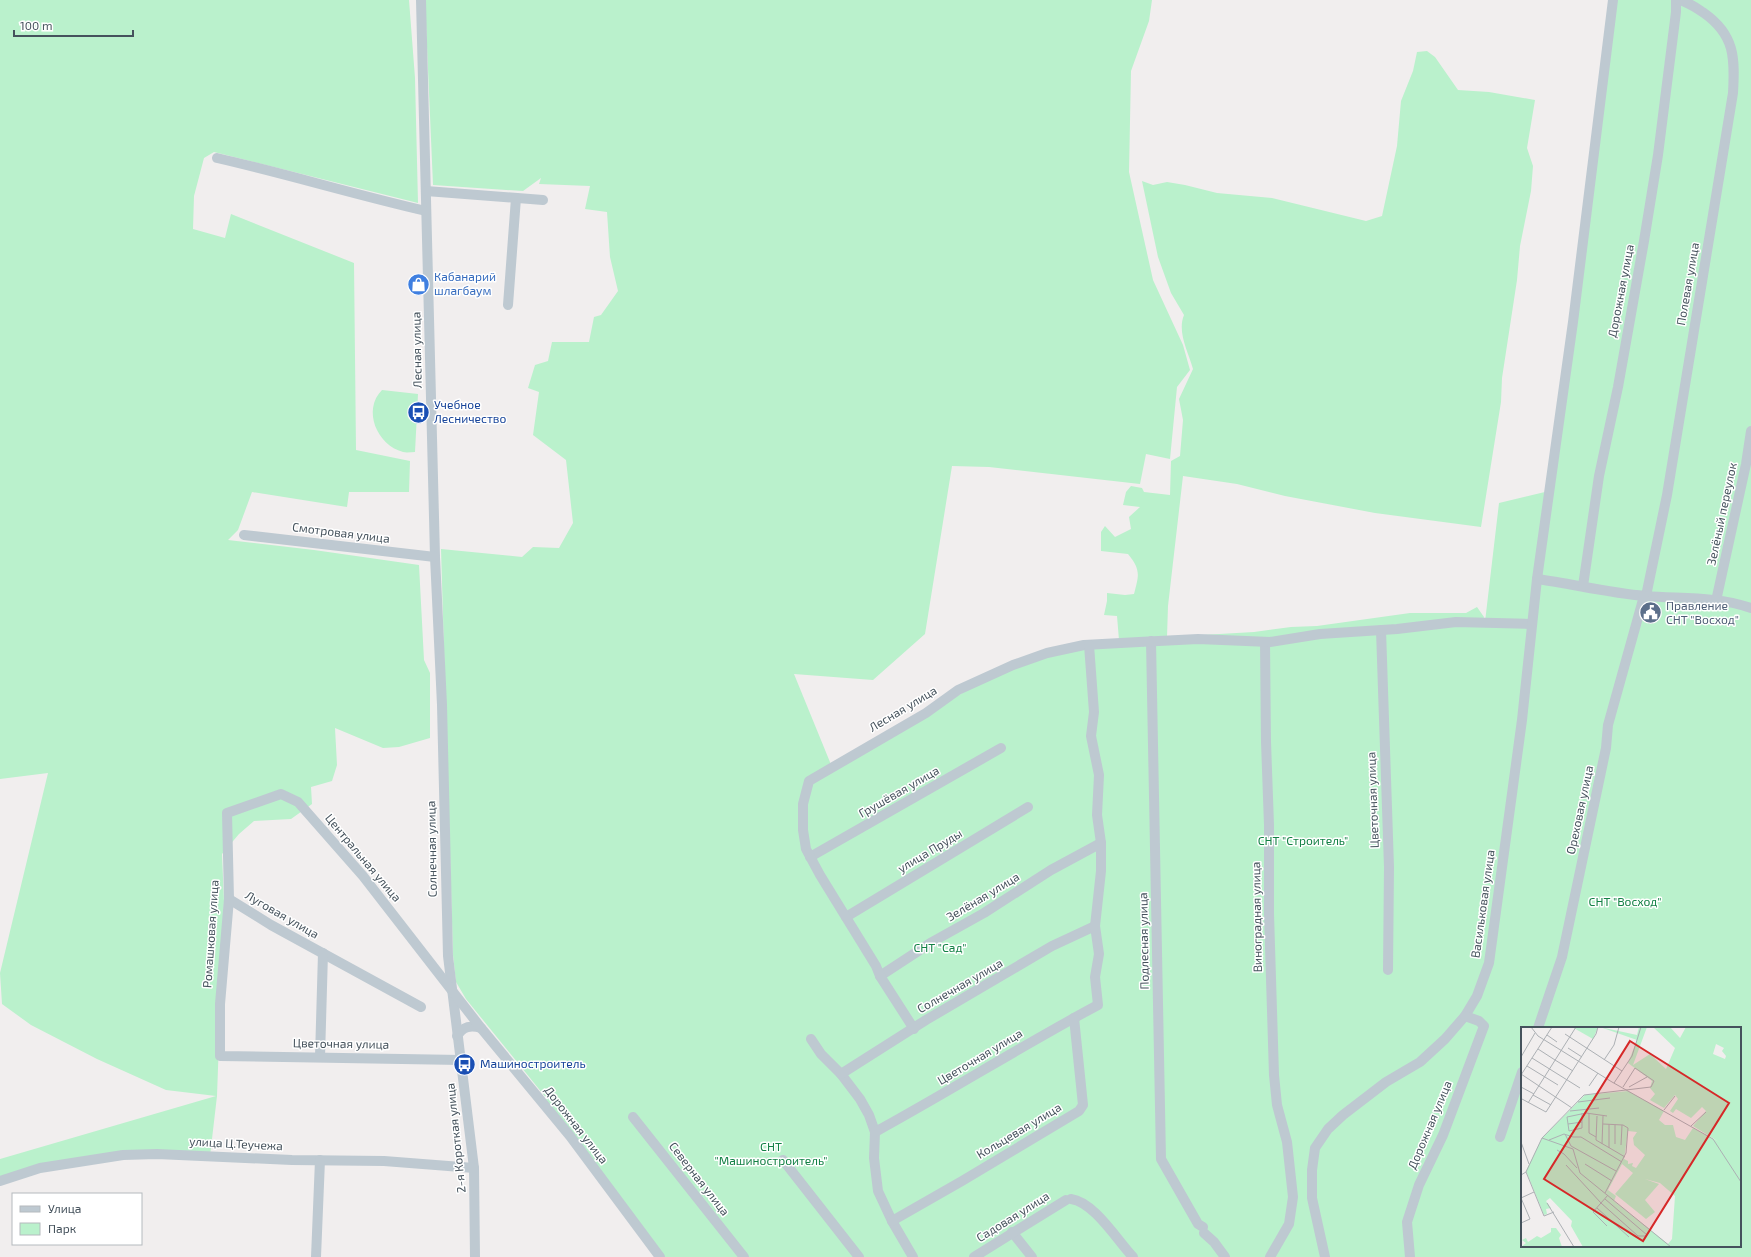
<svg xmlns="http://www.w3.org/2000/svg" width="1751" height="1257" font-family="'Exo 2',sans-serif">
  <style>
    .green { fill: #baf1cc; fill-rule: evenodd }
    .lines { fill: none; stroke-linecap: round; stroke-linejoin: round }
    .minor { stroke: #bec9d1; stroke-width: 10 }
    .labels { text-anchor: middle; stroke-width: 3; stroke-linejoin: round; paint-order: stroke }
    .shop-label { font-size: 12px; fill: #366cbe; stroke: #fff; text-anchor: start }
    .street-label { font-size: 12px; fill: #45525c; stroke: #fff }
    .transit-label { font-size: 12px; fill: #164399; stroke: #fff; text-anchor: start }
    .service-label { font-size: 12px; fill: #4e5e75; stroke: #fff; text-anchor: start }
    .park-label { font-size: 12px; fill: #138145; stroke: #fff }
    .inset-road { fill: none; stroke: #acb0b4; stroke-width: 1 }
    .view { fill: #d62828; fill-opacity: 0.15; stroke: #d62828; stroke-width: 2 }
    .inset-edge { fill: none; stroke: #45525c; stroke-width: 2 }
  </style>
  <rect width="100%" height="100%" fill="#f1eeee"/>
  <g class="green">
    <path d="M0 0H409L415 78 418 203 214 152 204 158 194 196 193 229 225 238 231 214 354 263 356 450 410 461 409 492H349L347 507 252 492 238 530 228 540 314 550 419 565 424 660 430 673V738L399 747 383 748 335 728 337 765 332 781 311 787 312 804 291 819 254 821 239 834 222 854 224 901 217 1096 210 1156 123 1155 0 1181V1159L216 1096 166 1090 97 1059 31 1025 2 1004 0 973 48 773 0 779Z"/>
    <path d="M425 0H1152L1149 21 1131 71 1129 172 1153 280 1183 345 1190 370 1177 387 1170 459 1146 454 1140 484 989 467 952 466 925 634 873 680 794 674 832 767 892 732 1013 665 1084 645 1270 642 1485 622 1499 503 1549 491 1613 0H1751V1257H660L541 1101 547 1099 466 999 456 982 453 955 441 549 522 557 533 547 559 548 573 523 566 460 533 435 539 392 528 388 535 365 548 361 552 342H589L594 317 601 315 618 291 610 257 607 212 585 209 590 186 539 184 541 178 523 191 433 185ZM1522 1028H1740V1246H1522Z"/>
    <path d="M1427 51 1435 57 1458 90 1489 92 1535 100 1527 148 1533 166 1531 191 1520 246 1517 280 1502 378 1501 402 1481 527 1375 513 1285 496 1237 484 1183 476 1168 606 1167 637 1254 632 1291 627 1317 626 1410 613H1466L1477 607 1484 617 1483 620 1270 640H1119L1117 616 1104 615 1107 601V593L1125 595 1134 594C1139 575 1141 570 1128 554L1101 551V532L1105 526 1115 537 1131 529 1129 517 1140 507 1123 505 1126 492 1131 486 1142 488 1144 492 1170 495 1171 461 1180 456 1183 420 1179 399 1193 369C1188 351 1177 332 1184 315L1171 293 1158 257 1142 181 1153 185 1167 182 1185 185 1217 193 1272 198 1366 221 1382 216 1397 146 1401 101 1413 71 1417 52Z"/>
    <path d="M382 390 418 394 415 452C411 452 407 453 403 452 377 445 362 410 382 390Z"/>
  </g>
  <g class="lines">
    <g class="minor">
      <path d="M421 0 435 557 442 705 448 956 474 1168 475 1257"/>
      <path d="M217 158C287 174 356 195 426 211"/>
      <path d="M426 191 543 200"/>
      <path d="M508 305 516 198"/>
      <path d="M244 535 435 557"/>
      <path d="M1537 579C1573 584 1609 593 1645 596 1682 599 1715 596 1751 608"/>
      <path d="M1583 586 1599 476 1618 387 1644 241 1658 155 1676 12V0"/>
      <path d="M1646 596 1667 495 1733 93C1735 58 1735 35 1704 13 1696 8 1689 2 1679 0"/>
      <path d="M1716 601 1746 464 1751 431"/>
      <path d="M1381 630 1389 867 1388 970"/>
      <path d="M1151 641 1161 1159 1198 1224 1203 1227"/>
      <path d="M1265 642 1266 742 1269 825V914L1274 1075 1277 1105 1287 1142 1293 1197 1289 1224 1270 1257"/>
      <path d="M810 857 1001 748"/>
      <path d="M229 899 271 925 421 1007"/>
      <path d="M846 917 1028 807"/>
      <path d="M880 976 932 942 984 913 1051 870 1101 843"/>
      <path d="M1538 1028 1562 957 1606 748 1608 725 1644 596"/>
      <path d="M914 1029 880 976 876 966 820 875 806 849 803 830V804L809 781 926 713 958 690 1013 665 1047 653 1084 645 1139 642 1198 639 1270 642 1320 634 1397 629 1456 622 1532 624"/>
      <path d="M457 1036C463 1026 471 1025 481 1028"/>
      <path d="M811 1039 821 1054 841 1074 860 1099 869 1115 875 1132 874 1158 878 1191 892 1221 913 1257"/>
      <path d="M320 1057 323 953"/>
      <path d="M461 1060 220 1056V1004L229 899 227 813 281 794 298 802 363 876 481 1028 570 1136 660 1257"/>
      <path d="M841 1074 926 1020 1052 946 1095 926"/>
      <path d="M633 1117 744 1257"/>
      <path d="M875 1132C950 1091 1023 1045 1098 1005L1095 977 1099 954 1095 926 1101 871V843L1097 815 1099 775 1091 736 1094 712 1089 645"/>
      <path d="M1500 1137 1522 1072"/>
      <path d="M783 1160 859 1257"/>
      <path d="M0 1181 40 1168 123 1155 157 1154 292 1160 384 1161 474 1168"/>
      <path d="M1071 1199C1094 1202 1117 1240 1133 1257"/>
      <path d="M892 1221 962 1181 1079 1111 1083 1105 1074 1018"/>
      <path d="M1012 1232 1032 1257"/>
      <path d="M1204 1233 1214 1242 1225 1257"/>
      <path d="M316 1257 320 1160"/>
      <path d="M974 1257 1066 1200"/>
      <path d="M1325 1257 1312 1198V1170L1315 1148 1328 1129 1343 1115 1386 1082 1420 1062 1445 1039 1465 1016 1477 996 1489 963 1522 720 1537 579 1573 322 1613 0"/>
      <path d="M1410 1257 1407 1222 1419 1185 1443 1135 1484 1026 1479 1021 1465 1016"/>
    </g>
  </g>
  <defs>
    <symbol id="shop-disc" viewBox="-11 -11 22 22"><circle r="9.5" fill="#3f7fe0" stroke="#fff"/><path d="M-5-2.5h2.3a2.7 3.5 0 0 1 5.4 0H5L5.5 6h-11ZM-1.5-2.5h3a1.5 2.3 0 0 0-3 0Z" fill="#fff"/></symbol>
    <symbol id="bus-disc" viewBox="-11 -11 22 22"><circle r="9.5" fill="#1a4fb4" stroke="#fff"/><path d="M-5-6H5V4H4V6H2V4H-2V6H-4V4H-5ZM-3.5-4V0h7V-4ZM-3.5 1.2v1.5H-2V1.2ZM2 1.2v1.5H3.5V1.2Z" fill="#fff"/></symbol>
    <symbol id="civic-disc" viewBox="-11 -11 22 22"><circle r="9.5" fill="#5c6f8a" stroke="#fff"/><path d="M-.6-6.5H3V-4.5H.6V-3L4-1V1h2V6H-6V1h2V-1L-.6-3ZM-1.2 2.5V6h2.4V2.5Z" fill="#fff"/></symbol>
  </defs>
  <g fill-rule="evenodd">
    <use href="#shop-disc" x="406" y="272" width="25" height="25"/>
    <use href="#bus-disc" x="406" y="400" width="25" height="25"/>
    <use href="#civic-disc" x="1638" y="600" width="25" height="25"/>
    <use href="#bus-disc" x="452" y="1052" width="25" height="25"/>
  </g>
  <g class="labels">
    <g class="shop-label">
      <text x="434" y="281">Кабанарий<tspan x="434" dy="14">шлагбаум</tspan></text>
    </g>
    <g class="street-label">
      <text transform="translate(1688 284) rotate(-80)" y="4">Полевая улица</text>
      <text transform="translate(1621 291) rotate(-79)" y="4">Дорожная улица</text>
      <text transform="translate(417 350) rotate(-91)" y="4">Лесная улица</text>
      <text transform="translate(1722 514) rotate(-78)" y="4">Зелёный переулок</text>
      <text transform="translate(341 533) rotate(7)" y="4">Смотровая улица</text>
      <text transform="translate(903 709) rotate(-31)" y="4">Лесная улица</text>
      <text transform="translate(899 792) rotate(-30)" y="4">Грушёвая улица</text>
      <text transform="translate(1373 800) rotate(-92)" y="4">Цветочная улица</text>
      <text transform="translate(1580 810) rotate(-78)" y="4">Ореховая улица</text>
      <text transform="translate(432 849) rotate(-91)" y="4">Солнечная улица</text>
      <text transform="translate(930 851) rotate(-31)" y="4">улица Пруды</text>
      <text transform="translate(363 858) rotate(50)" y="4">Центральная улица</text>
      <text transform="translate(983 897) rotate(-31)" y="4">Зелёная улица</text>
      <text transform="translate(1483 904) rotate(-82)" y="4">Васильковая улица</text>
      <text transform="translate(282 915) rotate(30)" y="4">Луговая улица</text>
      <text transform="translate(1257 917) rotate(-91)" y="4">Виноградная улица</text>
      <text transform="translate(211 934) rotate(-86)" y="4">Ромашковая улица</text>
      <text transform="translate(1144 941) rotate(-91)" y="4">Подлесная улица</text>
      <text transform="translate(960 986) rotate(-30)" y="4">Солнечная улица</text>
      <text transform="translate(341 1044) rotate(1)" y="4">Цветочная улица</text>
      <text transform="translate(980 1057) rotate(-31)" y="4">Цветочная улица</text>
      <text transform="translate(576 1125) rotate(52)" y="4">Дорожная улица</text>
      <text transform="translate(1430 1125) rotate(-67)" y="4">Дорожная улица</text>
      <text transform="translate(1019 1131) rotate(-31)" y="4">Кольцевая улица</text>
      <text transform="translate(456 1138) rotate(-96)" y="4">2-я Короткая улица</text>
      <text transform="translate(236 1144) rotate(3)" y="4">улица Ц.Теучежа</text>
      <text transform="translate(699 1179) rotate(52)" y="4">Северная улица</text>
      <text transform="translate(1013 1217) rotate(-32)" y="4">Садовая улица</text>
    </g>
    <g class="transit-label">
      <text x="434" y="409">Учебное<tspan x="434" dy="14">Лесничество</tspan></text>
      <text x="480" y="1068">Машиностроитель</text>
    </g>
    <g class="service-label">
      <text x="1666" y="610">Правление<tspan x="1666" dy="14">СНТ "Восход"</tspan></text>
    </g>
    <g class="park-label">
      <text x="1303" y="845">СНТ "Строитель"</text>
      <text x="1625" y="906">СНТ "Восход"</text>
      <text x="940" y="952">СНТ "Сад"</text>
      <text x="771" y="1151">СНТ<tspan x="771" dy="14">"Машиностроитель"</tspan></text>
    </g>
  </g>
  <g transform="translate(1521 1027)">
    <rect width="220" height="220" fill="#f1eeee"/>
    <path d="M51 0H77L72 12ZM79 0 116 8 118 0H126L112 38 129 27 145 42 154 21 132 0H149L159 11 165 0H220V220H62L50 199 51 194 29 171 25 174 30 181 25 182 26 187 23 188 5 144 21 111 64 68 107 64 143 84 138 93 144 98H152L155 110 164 113 172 101 198 115 172 99 185 84 181 80 170 91 155 82 152 86 149 84 157 72 154 68 143 81 129 73 134 67 129 61 131 54 107 36 116 13ZM195 17 203 21 201 24 205 29 204 32 192 27ZM107 104 116 105 112 111 113 118 124 128 115 141 111 139 112 136 107 137V134L103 132ZM101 137 112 146 94 167 125 192 134 185 124 173 138 157 124 152 139 156 154 169 151 212 147 217 93 174 95 169 87 163ZM30 201H35L40 208 38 211 41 220H0L5 216 1 213 5 211 7 215 16 209 20 211 30 205Z" fill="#baf1cc" fill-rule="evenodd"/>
    <path class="inset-road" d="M10 0 17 9 91 55 192 112 220 155M44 7 101 44M26 8 36 15M47 21 61 30M17 22 34 33M0 30 14 6M11 31 59 61M34 33 52 44M83 33 93 18 98 0M6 39 37 58M0 47 51 81M0 48 31 0M93 56 111 29 120 0M68 59 77 46M0 60 13 67M108 60 126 50M12 68 30 78M1 72 25 85 75 7 77 0M57 75 89 71M7 76 55 0M143 83 154 69M49 84 78 81M61 86V101M68 86V106L75 110M76 89 75 113 104 130M47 97 61 95M82 97 102 98 107 101 105 126 84 166M170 99 185 85M61 101 48 104 46 90 65 86 86 89M44 107 50 119 95 144M52 110H60L101 135M21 111 52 122 59 146 150 220M28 113 43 107 52 110M0 115 8 137M81 117 82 89M94 117V98M100 118 101 98M88 121V97M36 123 43 127 56 141M64 137 91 154M45 138 80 176M5 145 23 189 33 185M0 148 5 145 21 111 63 68 130 60 133 54 114 41 102 60M0 171 9 192 0 196M0 171 13 165M84 172 126 208M26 176 53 220M80 176 117 209H125L129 203M76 181 108 210M86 199 72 185 87 168"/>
    <path class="view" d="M109 14 208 76 122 214 23 152Z"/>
    <rect width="220" height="220" class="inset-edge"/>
  </g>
  <rect x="12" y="1193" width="130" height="52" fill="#ffffff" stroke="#b5babe"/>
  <rect x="20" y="1206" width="20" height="6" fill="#bec9d1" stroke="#b5babe"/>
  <text x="48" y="1213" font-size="12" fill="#45525c">Улица</text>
  <rect x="20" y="1223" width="20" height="12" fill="#baf1cc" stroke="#b5babe"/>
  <text x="48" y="1233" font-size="12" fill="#45525c">Парк</text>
  <path d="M14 30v6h119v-6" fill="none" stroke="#45525c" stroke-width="2"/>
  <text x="20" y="30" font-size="12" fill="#45525c" stroke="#ffffff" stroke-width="3" paint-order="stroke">100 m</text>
</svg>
